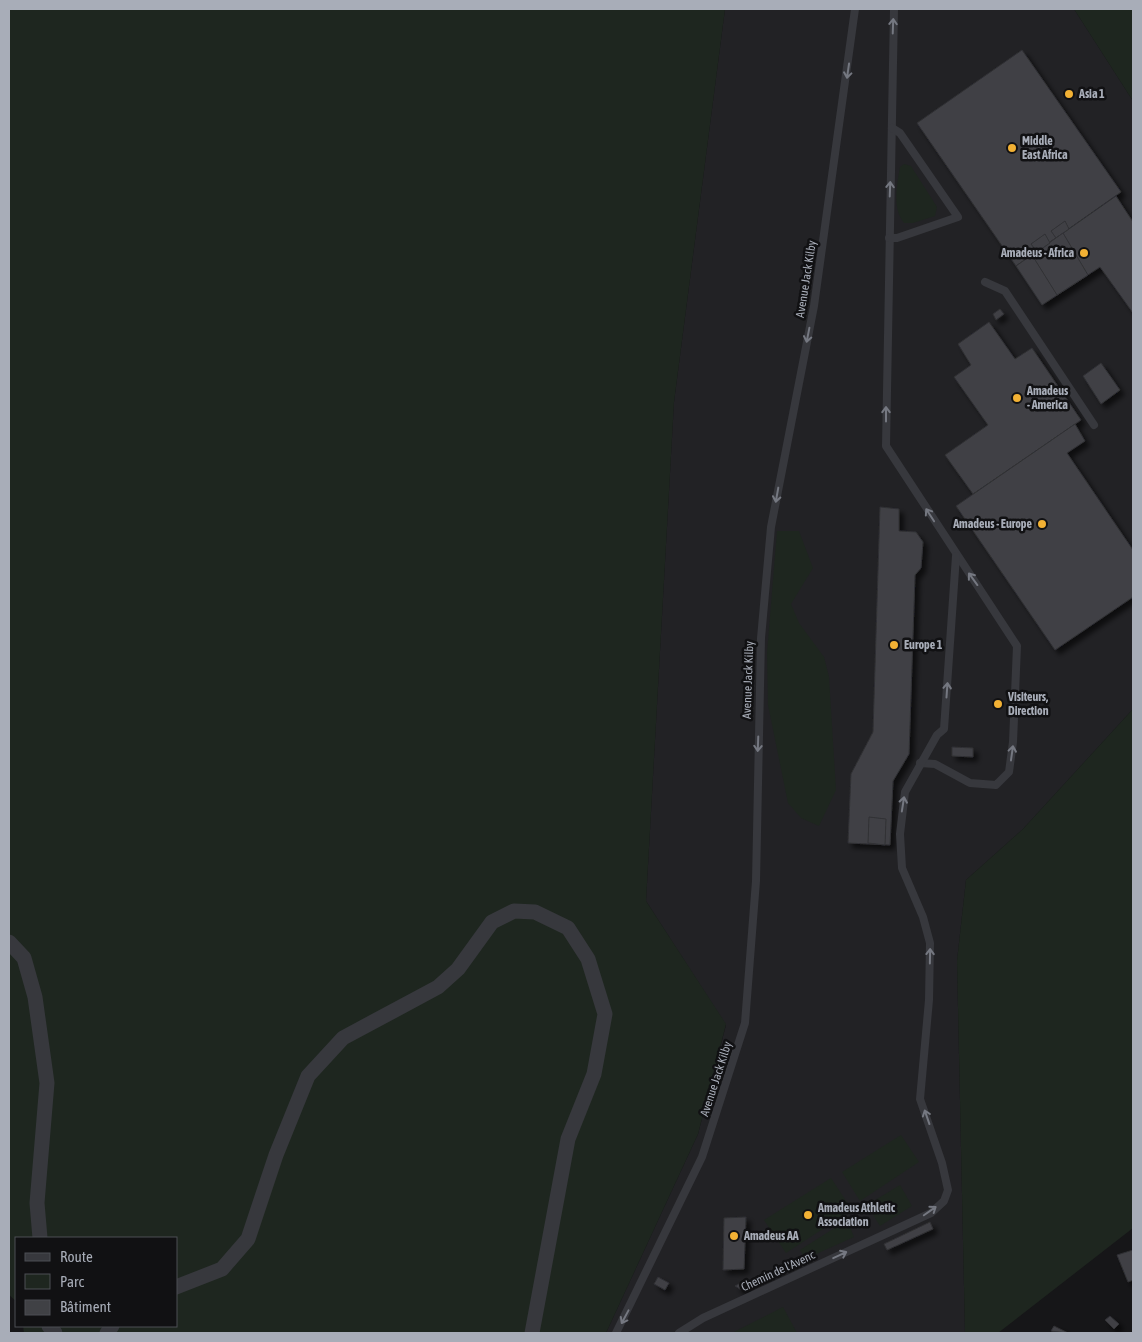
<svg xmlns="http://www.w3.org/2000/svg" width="1142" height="1342" font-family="'Asap Condensed',sans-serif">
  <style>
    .built { fill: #222225 }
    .green { fill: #1e261f }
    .building { fill: #404145; stroke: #303034; filter: url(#shadow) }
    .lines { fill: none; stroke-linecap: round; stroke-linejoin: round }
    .lane { stroke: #37383d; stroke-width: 8 }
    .street { stroke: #37383d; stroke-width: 15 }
    .oneway { stroke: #757881 }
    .poi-dot { fill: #f2b134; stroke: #111113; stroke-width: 2 }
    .labels { text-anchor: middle; stroke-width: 5; stroke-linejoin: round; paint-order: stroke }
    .poi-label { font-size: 12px; font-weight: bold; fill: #a8adb8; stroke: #111113; text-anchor: start }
    .street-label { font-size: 12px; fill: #a8adb8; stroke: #111113 }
  </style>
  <defs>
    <filter id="shadow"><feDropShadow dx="4.5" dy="4.5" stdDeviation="2.5" flood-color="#0009"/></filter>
  </defs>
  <rect width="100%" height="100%" fill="#161618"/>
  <path class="built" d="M725 9H1074L1133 101V709L1023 829 966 880 957 961 965 1333H606L698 1134 726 1025 646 901 674 402Z"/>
  <g class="green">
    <path d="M9 9H725L674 402 646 901 726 1024 698 1134 606 1333H24L23 1326H176V1238H16V1301L9 1295Z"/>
    <path d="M1074 9H1133V101Z"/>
    <path d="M904 164 911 166 937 207 935 216 913 223H904C892 208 897 185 900 167Z"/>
    <path d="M777 531H799L813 568 791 604 799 623 824 657 829 677 836 790 819 826 801 818 788 803 768 705 767 653Z"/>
    <path d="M1133 709V1228L998 1333H965L957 961 966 880 1023 829Z"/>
    <path d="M901 1135 919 1162 860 1201 842 1172Z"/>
    <path d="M831 1178 852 1210 786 1253 764 1220Z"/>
    <path d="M900 1185 912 1206 880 1226 867 1205Z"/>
    <path d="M847 1220 854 1237 805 1259 800 1250Z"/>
    <path d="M783 1307 797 1333H732Z"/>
  </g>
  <g class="building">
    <path d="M1022 50 1121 192 1016 266 917 123Z"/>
    <path d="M1116 196 1133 222V313L1100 267 1042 305 1016 266Z"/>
    <path d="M1065 221 1069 229 1056 238 1051 231Z"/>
    <path d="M1063 233 1088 275 1057 295 1032 255Z"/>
    <path d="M1045 234 1050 243 1037 252 1031 244Z"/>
    <path d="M1000 309 1004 314 996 320 993 314Z"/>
    <path d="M989 322 1015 359 1032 348 1081 420 973 494 945 455 988 425 954 377 971 365 958 344Z"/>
    <path d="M1101 363 1120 390 1101 404 1083 376Z"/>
    <path d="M1075 424 1085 441 1067 453 1133 550V597L1055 650 956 506Z"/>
    <path d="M880 507 899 509V531L916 532 923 542 921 568 915 575 909 754 893 781 890 845 848 843 851 774 873 732Z"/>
    <path d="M952 747 973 748V757L952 756Z"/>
    <path d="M869 817 886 819 885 845 868 843Z"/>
    <path d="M746 1217 744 1269 723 1270 724 1218Z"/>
    <path d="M930 1222 933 1229 887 1250 884 1244Z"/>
    <path d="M1133 1250V1280L1128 1282 1117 1255Z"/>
    <path d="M658 1277 669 1283 665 1290 654 1284Z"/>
    <path d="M746 1280 748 1288 743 1291 735 1286Z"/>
    <path d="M1110 1316 1119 1324 1114 1329 1105 1320Z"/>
    <path d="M1054 1326 1068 1333 1051 1331Z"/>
  </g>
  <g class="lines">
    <g class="lane">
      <path d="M894 9 886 446 1017 646 1013 742 1009 772 996 785 970 783 935 764 920 763"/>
      <path d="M889 238H897L958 217 900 133 892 128"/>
      <path d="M985 282 1005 291 1094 425"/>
      <path d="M616 1333 702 1157 745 1023 756 881 761 638 771 527 814 306 855 9"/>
      <path d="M679 1333 703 1318 931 1213 944 1201 948 1190 942 1163 920 1099 929 1000 930 943 923 917 902 868 900 834 905 792 937 735 944 729 956 556"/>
    </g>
    <g class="street">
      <path d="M9 942 24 958 35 997 47 1083 37 1203 40 1238"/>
      <path d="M176 1287 222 1269 248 1239 276 1155 308 1076 343 1038 438 987 458 969 492 922 514 911 535 912 568 928 588 959 605 1014 594 1074 568 1139 532 1333"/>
      <path d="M49 1326 55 1333"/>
      <path d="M107 1333 112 1326"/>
    </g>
  </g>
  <defs><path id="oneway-shaft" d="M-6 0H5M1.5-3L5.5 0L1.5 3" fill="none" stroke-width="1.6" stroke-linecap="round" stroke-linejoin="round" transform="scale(1.25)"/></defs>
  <g class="oneway">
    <use href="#oneway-shaft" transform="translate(893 26) rotate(-88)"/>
    <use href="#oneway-shaft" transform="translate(848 71) rotate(98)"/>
    <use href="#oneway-shaft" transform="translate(890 189) rotate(-88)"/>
    <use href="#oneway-shaft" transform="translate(808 335) rotate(101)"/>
    <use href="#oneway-shaft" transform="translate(886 414) rotate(-90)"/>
    <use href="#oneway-shaft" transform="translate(777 495) rotate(100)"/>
    <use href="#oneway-shaft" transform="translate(930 515) rotate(-123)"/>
    <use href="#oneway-shaft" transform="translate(973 579) rotate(-126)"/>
    <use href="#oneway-shaft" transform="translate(947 690) rotate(-86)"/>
    <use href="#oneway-shaft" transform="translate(758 744) rotate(92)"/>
    <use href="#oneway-shaft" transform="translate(1012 753) rotate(-82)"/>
    <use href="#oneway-shaft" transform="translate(903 804) rotate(-81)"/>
    <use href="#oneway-shaft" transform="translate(930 956) rotate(-89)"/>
    <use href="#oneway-shaft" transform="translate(927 1117) rotate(-109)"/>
    <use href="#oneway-shaft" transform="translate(930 1211) rotate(-35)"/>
    <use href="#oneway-shaft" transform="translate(840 1255) rotate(-25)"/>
    <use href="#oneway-shaft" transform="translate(625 1317) rotate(118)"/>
  </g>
  <g class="poi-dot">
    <circle cx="1069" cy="94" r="5"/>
    <circle cx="1012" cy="148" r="5"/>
    <circle cx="1084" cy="253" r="5"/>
    <circle cx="1017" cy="398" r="5"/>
    <circle cx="1042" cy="524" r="5"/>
    <circle cx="894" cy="645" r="5"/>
    <circle cx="998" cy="704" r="5"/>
    <circle cx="808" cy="1215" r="5"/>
    <circle cx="734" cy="1236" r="5"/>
  </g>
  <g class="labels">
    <g class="poi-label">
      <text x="1079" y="98">Asia 1</text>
      <text x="1022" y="145">Middle<tspan x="1022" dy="14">East Africa</tspan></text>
      <text x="1074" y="257" text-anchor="end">Amadeus - Africa</text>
      <text x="1027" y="395">Amadeus<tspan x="1027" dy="14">- America</tspan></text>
      <text x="1032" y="528" text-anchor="end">Amadeus - Europe</text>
      <text x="904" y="649">Europe 1</text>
      <text x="1008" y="701">Visiteurs,<tspan x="1008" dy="14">Direction</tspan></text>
      <text x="818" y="1212">Amadeus Athletic<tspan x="818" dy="14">Association</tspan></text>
      <text x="744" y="1240">Amadeus AA</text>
    </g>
    <g class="street-label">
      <text transform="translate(806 279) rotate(-81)" y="4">Avenue Jack Kilby</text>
      <text transform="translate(748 680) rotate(-88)" y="4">Avenue Jack Kilby</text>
      <text transform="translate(716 1079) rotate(-72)" y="4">Avenue Jack Kilby</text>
      <text transform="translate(778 1271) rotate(-25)" y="4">Chemin de l'Avenc</text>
    </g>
  </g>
  <rect width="1142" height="1342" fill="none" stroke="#a8adb8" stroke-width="20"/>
  <rect x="15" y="1237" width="162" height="90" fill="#111113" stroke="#4d4f55"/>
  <rect x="25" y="1253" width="25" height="8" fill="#37383d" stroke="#4d4f55"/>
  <text x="60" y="1262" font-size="15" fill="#a8adb8">Route</text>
  <rect x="25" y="1274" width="25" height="15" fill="#1e261f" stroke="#4d4f55"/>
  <text x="60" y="1287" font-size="15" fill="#a8adb8">Parc</text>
  <rect x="25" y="1300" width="25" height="15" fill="#404145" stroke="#4d4f55"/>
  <text x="60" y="1312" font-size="15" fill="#a8adb8">Bâtiment</text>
</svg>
